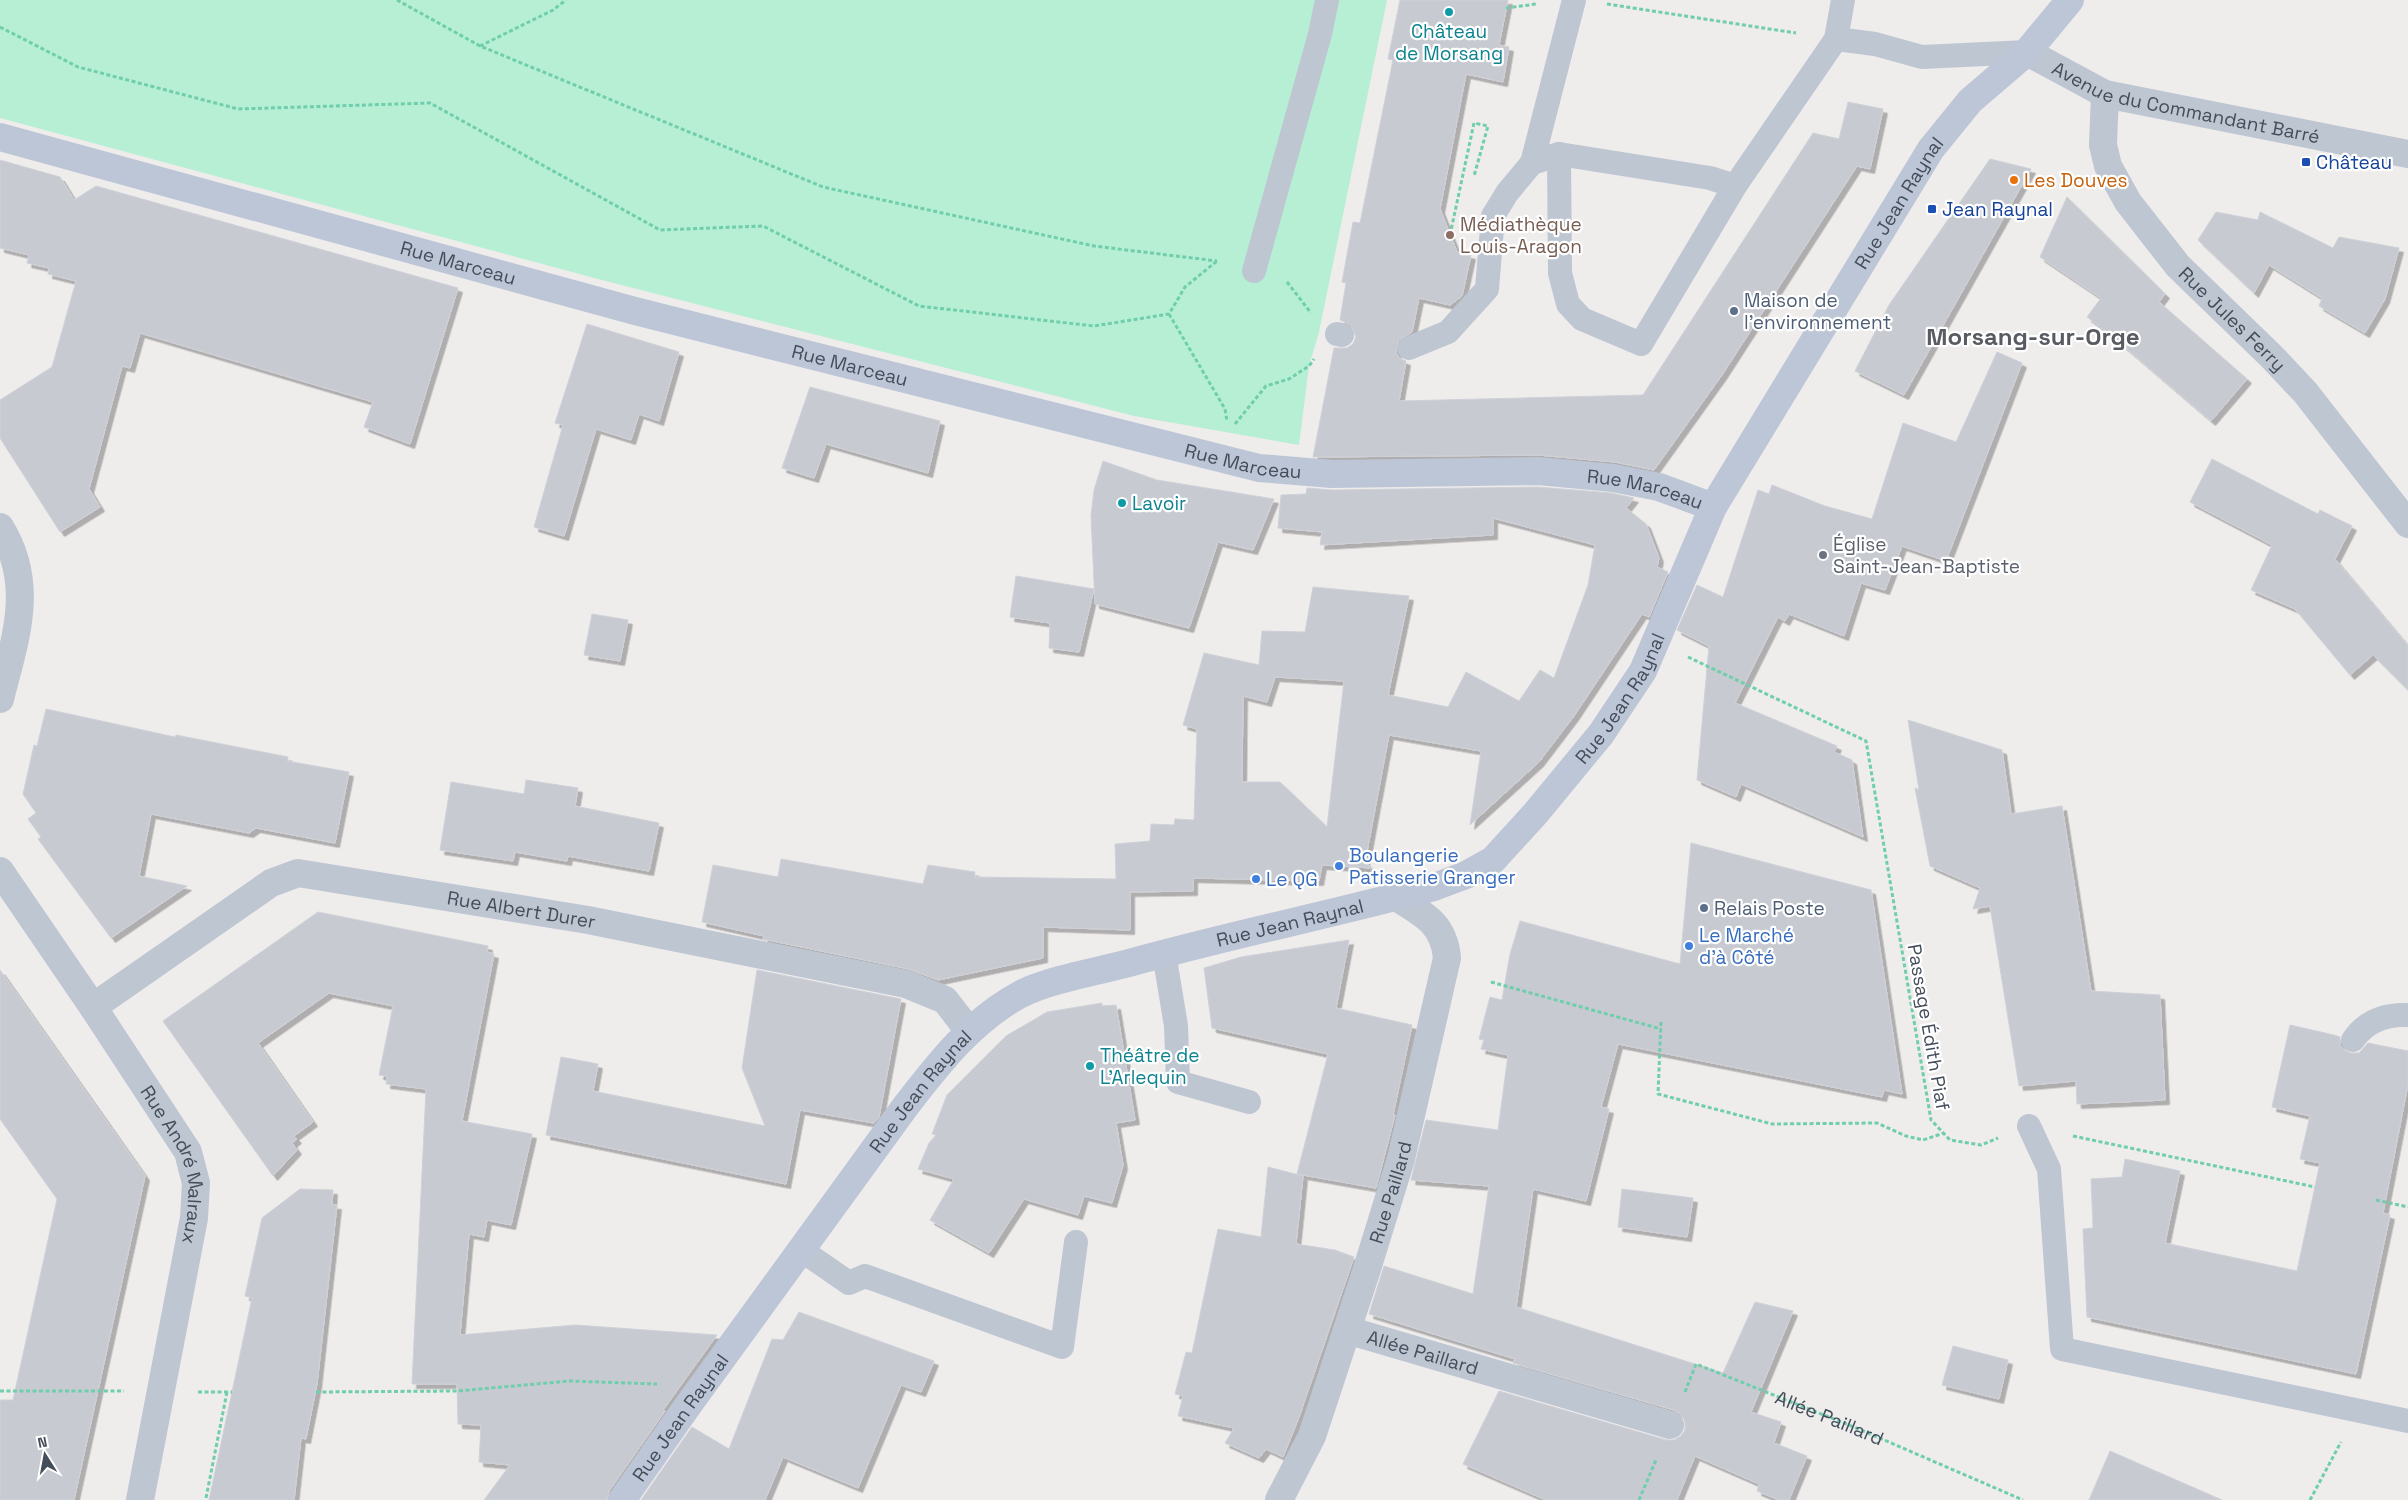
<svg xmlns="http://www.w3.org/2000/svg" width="2408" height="1500" font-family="'Space Grotesk',sans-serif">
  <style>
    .green { fill: #b7efd4 }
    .building { fill: #c8cad2; stroke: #cfd1d8; fill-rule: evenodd; filter: url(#shadow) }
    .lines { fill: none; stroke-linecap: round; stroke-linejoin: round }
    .path { stroke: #6fceab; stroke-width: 3; stroke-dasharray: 4 2.5; stroke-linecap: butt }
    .lane { stroke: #bec6d2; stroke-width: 24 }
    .street { stroke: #bec6d2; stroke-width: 28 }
    .secondary { stroke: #bdc6d6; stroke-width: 28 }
    .culture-dot { fill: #0f9aa8; stroke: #fff; stroke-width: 2 }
    .transit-dot { fill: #1a4fb4; stroke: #fff; stroke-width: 2 }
    .food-dot { fill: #e8710a; stroke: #fff; stroke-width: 2 }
    .education-dot { fill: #8d6e63; stroke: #fff; stroke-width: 2 }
    .service-dot { fill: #5c6f8a; stroke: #fff; stroke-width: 2 }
    .worship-dot { fill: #6b7280; stroke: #fff; stroke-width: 2 }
    .shop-dot { fill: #3f7fe0; stroke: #fff; stroke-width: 2 }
    .labels { text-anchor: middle; stroke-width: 4.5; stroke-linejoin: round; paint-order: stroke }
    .culture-label { font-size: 19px; fill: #0d838f; stroke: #fff; text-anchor: start }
    .street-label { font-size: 19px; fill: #444d5a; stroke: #fff }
    .transit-label { font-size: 19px; fill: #164399; stroke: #fff; text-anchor: start }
    .food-label { font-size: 19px; fill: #c56008; stroke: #fff; text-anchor: start }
    .education-label { font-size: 19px; fill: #785e54; stroke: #fff; text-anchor: start }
    .service-label { font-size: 19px; fill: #4e5e75; stroke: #fff; text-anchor: start }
    .worship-label { font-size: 19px; fill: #5b616d; stroke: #fff; text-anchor: start }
    .shop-label { font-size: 19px; fill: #366cbe; stroke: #fff; text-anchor: start }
    .district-label { font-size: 24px; font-weight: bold; fill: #585b61; stroke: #fff }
  </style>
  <defs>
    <filter id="shadow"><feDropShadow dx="4.5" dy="4.5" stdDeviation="0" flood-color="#0004"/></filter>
  </defs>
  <rect width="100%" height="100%" fill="#efecec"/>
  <path class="green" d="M0 0H1387L1319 332 1309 366 1299 445 1134 416 598 279 0 118Z"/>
  <g class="building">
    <path d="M1400 0H1508L1499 45 1509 47 1503 82 1466 74 1440 209 1457 252 1471 255 1462 296 1450 305 1419 298 1412 332 1398 340 1396 353 1400 359 1406 361 1399 401 1643 395 1813 133 1839 139 1848 102 1883 109 1870 169 1857 166 1722 375 1654 470 1615 462 1538 455 1313 457 1334 348H1347L1353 344 1356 337 1351 325 1340 320 1346 283 1342 282 1353 222 1360 223 1393 60 1388 59Z"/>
    <path d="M1990 159 2031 169 1904 395 1855 371 1889 305Z"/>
    <path d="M0 160 60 177 74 200 96 186 458 288 410 444 364 427 373 402 140 333 130 368 122 366 89 489 100 507 60 532 0 438V400L52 367 76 281 48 274 49 268 27 263 29 255 0 248Z"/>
    <path d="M2067 197 2165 294 2159 302 2247 379 2211 421 2106 331 2087 317 2101 298 2040 257Z"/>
    <path d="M2216 212 2258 220 2260 212 2333 248 2339 237 2399 248 2385 299 2365 333 2319 306 2322 298 2269 265 2254 293 2198 240Z"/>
    <path d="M587 324 679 352 659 421 639 414 631 440 596 429 564 536 534 527 563 425 555 423Z"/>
    <path d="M1997 352 2022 363 1946 561 1902 546 1885 590 1861 583 1844 636 1789 614 1785 621 1778 617 1735 703 1837 746 1834 752 1852 760 1863 837 1741 784 1736 797 1697 780 1709 646 1677 630 1697 585 1723 597 1758 490 1769 494 1772 485 1825 506 1872 519 1903 423 1956 442Z"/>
    <path d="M810 387 940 421 928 473 826 444 814 478 782 468Z"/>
    <path d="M2212 459 2318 514 2320 510 2352 526 2335 559 2408 646V690L2373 655 2350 675 2295 609 2251 590 2272 545 2190 502Z"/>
    <path d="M1103 461 1157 480 1274 499 1253 550 1218 542 1189 628 1095 604 1091 516 1094 490Z"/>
    <path d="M1537 487 1611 493 1634 498 1626 508 1646 524 1659 558 1657 567 1668 572 1649 617 1642 614 1574 716 1539 762 1470 825 1481 751 1389 735 1365 862 1372 868 1322 865 1319 881 1193 878V891L1130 892V930L1043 927V958L938 980 909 969 763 939 764 936 702 922 713 865 778 877 781 859 923 884 928 865 975 872 974 877 1116 879 1115 844 1150 841 1151 824 1174 825 1175 819 1194 820 1197 729 1183 725 1204 653 1259 665 1262 631 1305 632 1313 587 1409 596 1388 695 1448 707 1466 672 1519 701 1540 670 1554 678 1588 585 1595 545 1493 518V535L1320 545 1322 532 1278 528 1281 495 1306 494 1307 488 1332 490ZM1275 677 1344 681 1327 827 1280 782H1242L1243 696 1267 702Z"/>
    <path d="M1016 576 1094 589 1079 652 1049 648 1050 623 1010 617Z"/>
    <path d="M592 614 628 620 620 661 584 655Z"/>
    <path d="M46 709 175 737 176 735 288 757 287 761 349 772 335 843 256 828 249 833 151 814 139 876 187 886 111 938 38 839 41 837 28 819 36 813 23 794 34 745 37 746Z"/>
    <path d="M1908 720 2002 750 2011 814 2062 806 2091 991 2160 995 2165 1100 2077 1104 2076 1081 2019 1086 1990 906 1973 909 1980 888 1930 866 1915 788 1919 790Z"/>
    <path d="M526 780 578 788 575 806 659 823 649 871 568 856 567 861 515 852 513 861 440 850 451 782 524 794Z"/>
    <path d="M1691 843 1871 890 1902 1094 1884 1090 1882 1097 1618 1044 1601 1107 1609 1109 1586 1201 1533 1189 1516 1307 1723 1373 1755 1302 1793 1311 1751 1412 1781 1422 1774 1443 1807 1456 1789 1500H1779L1757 1491 1759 1484 1695 1456 1677 1500H1546L1463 1464 1499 1391 1666 1440H1674L1681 1436 1685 1430V1422L1682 1415 1674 1410 1513 1363 1515 1359 1369 1314 1384 1266 1473 1294 1489 1186 1411 1180 1426 1120 1498 1130 1508 1055 1481 1049 1484 1040 1479 1039 1490 997 1502 1000 1510 954 1520 921 1680 964Z"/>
    <path d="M318 912 488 946 487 952 494 954 462 1121 532 1134 511 1225 487 1220 484 1237 469 1234 460 1335 575 1325 717 1335 663 1410 665 1411 609 1491 607 1500H484L510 1465 479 1462 481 1425 458 1424 457 1384H412L426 1089 386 1084 387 1076 379 1075 393 1006 329 993 258 1043 313 1122 294 1136 297 1139 292 1143 297 1150 273 1176 163 1021Z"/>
    <path d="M1349 940 1336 1008 1412 1025 1393 1115H1395L1376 1188 1297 1174 1328 1054 1212 1028 1204 968 1241 957Z"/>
    <path d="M0 970 145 1176 74 1500H0V1400H13L57 1199 0 1119Z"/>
    <path d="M757 970 901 999 879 1117 874 1123 800 1110 786 1184 546 1135 561 1057 598 1064 593 1091 765 1126 742 1068Z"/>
    <path d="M1102 1003V1006L1116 1005 1135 1120 1116 1123 1123 1165 1112 1203 1084 1196 1078 1215 1024 1199 989 1253 930 1220 954 1179 918 1169 929 1143 936 1135 932 1134 947 1095 1006 1036 1030 1022 1047 1012Z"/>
    <path d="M2290 1025 2334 1035 2340 1037V1045L2344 1050 2351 1053H2359L2368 1043 2408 1051V1084L2383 1213 2390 1215 2356 1374 2087 1317 2083 1229 2093 1228 2091 1179 2122 1177 2125 1159 2180 1171 2165 1243 2297 1271 2320 1163 2300 1159 2310 1116 2272 1107Z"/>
    <path d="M1268 1167 1303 1176 1296 1244 1335 1250 1354 1257 1299 1417 1283 1457 1266 1449 1259 1458 1225 1443 1234 1428 1178 1416 1183 1396 1175 1394 1186 1352 1192 1353 1218 1229 1261 1237Z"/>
    <path d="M300 1189 333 1190 332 1205H337L317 1384 306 1439 301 1438 294 1500H209L252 1298 245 1296 262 1218Z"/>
    <path d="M1622 1189 1693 1198 1687 1237 1618 1227Z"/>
    <path d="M799 1312 934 1361 921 1392 901 1385 858 1488 783 1457 765 1500H641L692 1427 729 1449 772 1339 783 1340Z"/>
    <path d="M1953 1346 2008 1360 1999 1399 1942 1385Z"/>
    <path d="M2110 1451 2222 1500H2089Z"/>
  </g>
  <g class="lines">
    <g class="path">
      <path d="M397 0 480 46 823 187 1094 246 1217 261"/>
      <path d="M1607 4 1796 33"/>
      <path d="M1506 8 1536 4"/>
      <path d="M0 27 78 67 238 109 430 103 660 230 763 226 919 306 1094 326 1169 314 1185 287 1217 261"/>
      <path d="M480 46 553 10 566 0"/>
      <path d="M1450 235 1474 123 1488 126 1474 176"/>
      <path d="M1287 282 1311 313"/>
      <path d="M1169 314 1225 409 1227 421"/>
      <path d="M1235 424 1266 386 1289 379 1309 366 1314 359"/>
      <path d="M1688 657 1866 741 1931 1120 1950 1140 1981 1145 1998 1138"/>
      <path d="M1491 982 1661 1029"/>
      <path d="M1661 1022 1658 1094 1772 1124 1877 1123 1906 1136 1923 1140 1944 1133"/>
      <path d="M2073 1136 2315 1187"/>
      <path d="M2376 1200 2408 1207"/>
      <path d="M0 1391H124"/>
      <path d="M198 1392H232"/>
      <path d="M316 1392 457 1391 570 1381 657 1384"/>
      <path id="s1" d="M1685 1392 1696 1364 1854 1427 2023 1500"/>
      <path d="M206 1498 227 1392"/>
      <path d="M1639 1500 1656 1460"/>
      <path d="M2310 1500 2341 1442"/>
    </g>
    <g class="lane">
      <path d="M1836 39 1843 0"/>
      <path d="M1559 154 1560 273 1568 304 1582 319 1641 344 1735 186 1836 39 1875 44 1922 57 2027 52"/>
      <path d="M1532 163 1574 0"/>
      <path d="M1254 271 1320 34 1327 0"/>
      <path d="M1337 334 1342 335"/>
      <path d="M1409 348 1448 332 1487 289 1493 216 1507 193 1532 163 1559 154 1710 178 1735 186"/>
      <path d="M1164 953 1176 1026 1178 1082 1249 1102"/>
      <path d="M2353 1040C2366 1021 2385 1014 2408 1015"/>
      <path d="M2029 1126 2049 1169 2062 1349 2408 1421"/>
      <path d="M801 1250 849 1283 865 1276 1062 1347 1076 1242"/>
    </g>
    <g class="street">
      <path id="s2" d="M2027 52 2105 94 2408 154"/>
      <path id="s3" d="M2105 94 2103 145 2108 166 2128 202 2178 266 2271 356 2305 392 2408 524"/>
      <path d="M0 527C36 585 15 639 0 699"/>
      <path id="s4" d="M0 871 93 1007 188 1152 196 1183 194 1218 140 1500"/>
      <path id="s5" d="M93 1007 271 883 298 873 588 920 906 984 945 1000 969 1031"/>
      <path id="s6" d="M1347 1330 1670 1425"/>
      <path id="s7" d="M1279 1500 1312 1436 1366 1272 1401 1159 1447 958C1444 923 1423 914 1396 897"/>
    </g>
    <g class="secondary">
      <path id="s8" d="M0 137 635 311 1259 468 1332 474 1538 471 1613 478 1659 487 1713 507"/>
      <path id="s9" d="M622 1500 689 1404 905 1107C938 1064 972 1020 1021 994 1047 980 1099 971 1129 963 1230 935 1333 914 1434 887L1466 875 1493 860 1535 814 1601 734 1643 671 1713 507 1931 149 1970 101 2027 52 2070 0"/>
    </g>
  </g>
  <g class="culture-dot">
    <circle cx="1449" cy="12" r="5"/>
    <circle cx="1122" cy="503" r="5"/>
    <circle cx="1090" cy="1066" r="5"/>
  </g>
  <g class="transit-dot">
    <rect x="2301" y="157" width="10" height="10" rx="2.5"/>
    <rect x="1927" y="204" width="10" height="10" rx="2.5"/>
  </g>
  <circle class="food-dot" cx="2014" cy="180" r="5"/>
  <circle class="education-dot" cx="1450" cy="235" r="5"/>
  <g class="service-dot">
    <circle cx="1734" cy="311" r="5"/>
    <circle cx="1704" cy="908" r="5"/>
  </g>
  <circle class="worship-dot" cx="1823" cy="555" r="5"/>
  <g class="shop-dot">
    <circle cx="1339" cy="866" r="5"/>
    <circle cx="1256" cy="879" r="5"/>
    <circle cx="1689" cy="946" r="5"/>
  </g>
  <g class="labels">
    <g class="culture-label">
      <text x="1449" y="38" text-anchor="middle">Château<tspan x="1449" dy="22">de Morsang</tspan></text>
      <text x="1132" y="510">Lavoir</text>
      <text x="1100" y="1062">Théâtre de<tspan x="1100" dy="22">L'Arlequin</tspan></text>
    </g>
    <g class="street-label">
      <text dy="7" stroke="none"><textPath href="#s2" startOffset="169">Avenue du Commandant Barré</textPath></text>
      <text dy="7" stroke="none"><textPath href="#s9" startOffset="1916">Rue Jean Raynal</textPath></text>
      <text dy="7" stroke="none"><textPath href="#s8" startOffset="475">Rue Marceau</textPath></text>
      <text dy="7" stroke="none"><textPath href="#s3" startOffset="271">Rue Jules Ferry</textPath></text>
      <text dy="7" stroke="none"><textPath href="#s8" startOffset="880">Rue Marceau</textPath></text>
      <text dy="7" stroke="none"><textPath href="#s8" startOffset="1285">Rue Marceau</textPath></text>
      <text dy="7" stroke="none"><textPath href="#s8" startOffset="1690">Rue Marceau</textPath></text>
      <text dy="7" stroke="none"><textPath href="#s9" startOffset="1346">Rue Jean Raynal</textPath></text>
      <text dy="7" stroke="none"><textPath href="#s5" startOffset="472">Rue Albert Durer</textPath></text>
      <text dy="7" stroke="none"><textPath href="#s9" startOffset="926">Rue Jean Raynal</textPath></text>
      <text transform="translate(1929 1027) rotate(80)" y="7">Passage Édith Piaf</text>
      <text dy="7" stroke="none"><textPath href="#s9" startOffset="506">Rue Jean Raynal</textPath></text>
      <text dy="7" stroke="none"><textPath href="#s4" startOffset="346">Rue André Malraux</textPath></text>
      <text dy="7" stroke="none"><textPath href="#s7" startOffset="328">Rue Paillard</textPath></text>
      <text dy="7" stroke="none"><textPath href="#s6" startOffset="79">Allée Paillard</textPath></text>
      <text dy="7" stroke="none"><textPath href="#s9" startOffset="101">Rue Jean Raynal</textPath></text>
      <text dy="7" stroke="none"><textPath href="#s1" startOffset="174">Allée Paillard</textPath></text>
    </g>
    <g class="transit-label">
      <text x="2316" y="169">Château</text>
      <text x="1942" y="216">Jean Raynal</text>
    </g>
    <g class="food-label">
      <text x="2024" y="187">Les Douves</text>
    </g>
    <g class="education-label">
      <text x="1460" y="231">Médiathèque<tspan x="1460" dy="22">Louis-Aragon</tspan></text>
    </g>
    <g class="service-label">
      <text x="1744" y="307">Maison de<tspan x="1744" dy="22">l'environnement</tspan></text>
      <text x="1714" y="915">Relais Poste</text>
    </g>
    <g class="worship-label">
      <text x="1833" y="551">Église<tspan x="1833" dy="22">Saint-Jean-Baptiste</tspan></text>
    </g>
    <g class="shop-label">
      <text x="1349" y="862">Boulangerie<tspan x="1349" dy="22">Patisserie Granger</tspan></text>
      <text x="1266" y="886">Le QG</text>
      <text x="1699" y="942">Le Marché<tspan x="1699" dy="22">d'à Côté</tspan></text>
    </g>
    <g class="district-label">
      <text x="2033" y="345">Morsang-sur-Orge</text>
    </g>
  </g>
  <g transform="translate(45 1455) rotate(349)" stroke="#ffffff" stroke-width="4" paint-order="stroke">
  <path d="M0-4L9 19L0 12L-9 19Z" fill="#444d5a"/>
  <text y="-8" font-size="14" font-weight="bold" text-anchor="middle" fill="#444d5a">N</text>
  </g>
</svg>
